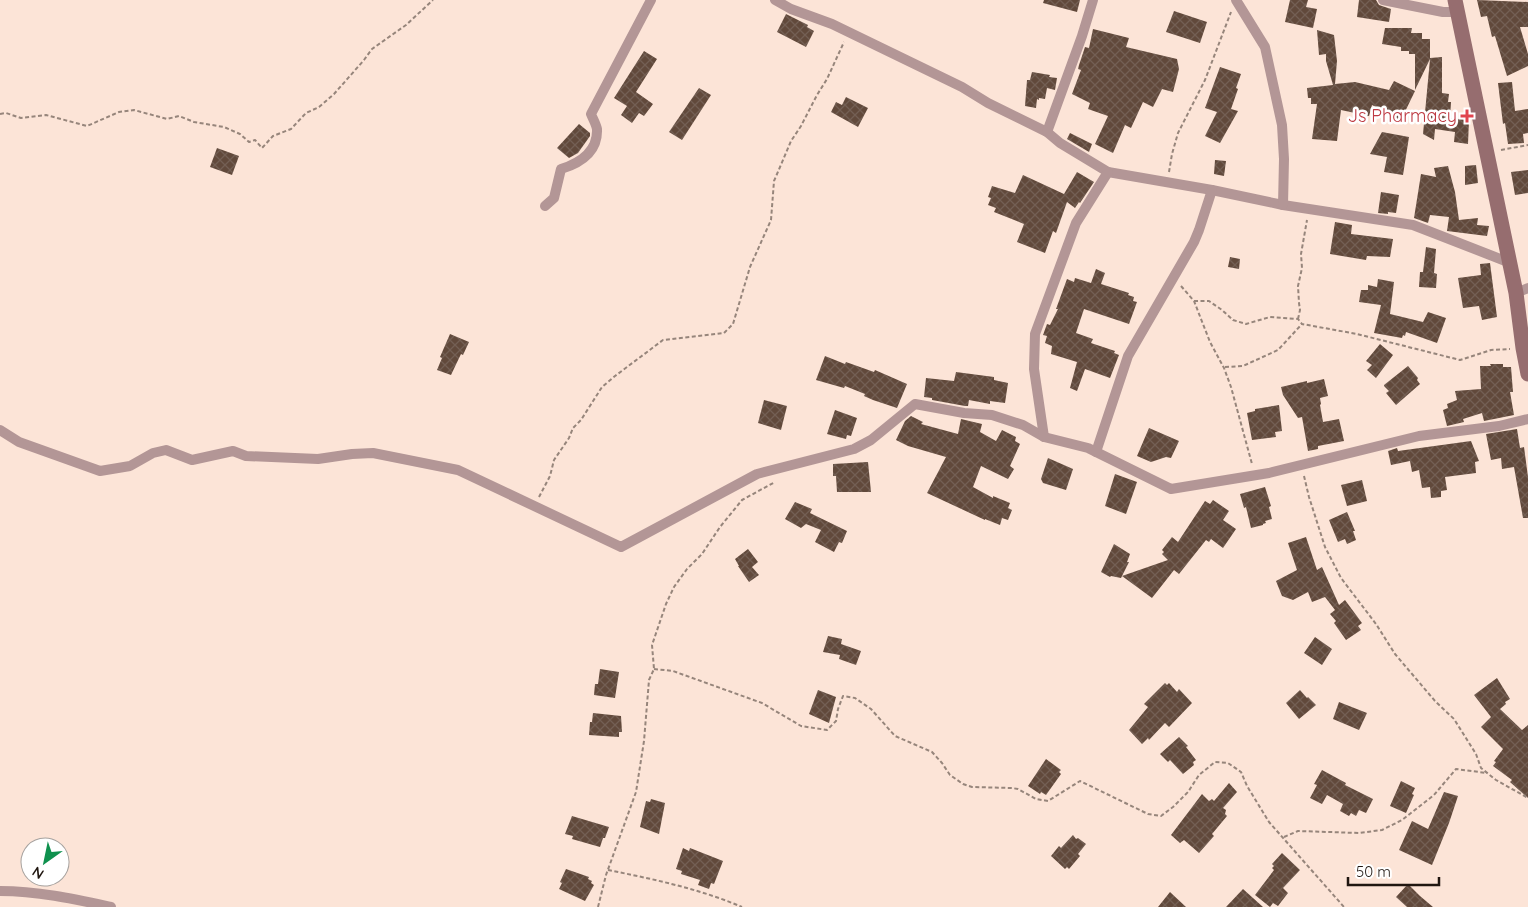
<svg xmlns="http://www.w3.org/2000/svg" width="1528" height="907" font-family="Quicksand,sans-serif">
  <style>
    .building { fill: url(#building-cross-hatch) }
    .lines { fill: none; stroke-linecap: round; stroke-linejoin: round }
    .path { stroke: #96857b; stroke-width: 2; stroke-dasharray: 4 2.5; stroke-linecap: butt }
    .street { stroke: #b39696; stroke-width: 10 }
    .secondary { stroke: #966d6f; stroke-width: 15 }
    .health-dot { fill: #e0444e; stroke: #fff; stroke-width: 2 }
    .labels { text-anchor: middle; stroke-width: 5; stroke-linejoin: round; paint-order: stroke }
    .health-label { font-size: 18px; fill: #be3a42; stroke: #fff; text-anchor: end }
  </style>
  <defs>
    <pattern id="building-cross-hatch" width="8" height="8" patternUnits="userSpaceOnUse" patternTransform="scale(1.25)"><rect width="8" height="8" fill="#61493b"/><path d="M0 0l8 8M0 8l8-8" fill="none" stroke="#735f54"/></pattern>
  </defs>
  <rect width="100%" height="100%" fill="#fce4d7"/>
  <g class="building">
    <path d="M1044 0H1080L1077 12 1043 3Z"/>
    <path d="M1290 0H1308L1306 7 1317 9 1313 28 1285 22Z"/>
    <path d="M1359 0H1376L1379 5 1391 9 1389 22 1357 17Z"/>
    <path d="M1477 0 1528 2V27H1520L1528 54V66L1507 76 1495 36 1492 37 1487 16 1481 17Z"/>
    <path d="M1174 11 1207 22 1200 43 1166 32Z"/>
    <path d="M786 14 808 25 807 27 814 31 806 47 777 32Z"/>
    <path d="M1385 28H1412L1411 33H1422V39H1430V58L1442 57V93L1449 94 1448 102H1451L1450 118 1469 120 1468 144 1454 142 1455 132 1435 129 1434 140 1423 134 1430 59 1415 90V54H1409V51H1401V47L1382 44Z"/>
    <path d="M1093 29 1129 38 1126 47 1177 59 1179 69 1173 92 1162 89 1153 107 1143 102 1131 128 1125 125 1113 153 1095 144 1108 116 1088 109 1090 103 1072 94 1081 70 1078 69 1079 65 1085 47 1089 48Z"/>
    <path d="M1317 30 1334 35 1337 61 1335 84 1355 82 1389 90 1394 81 1415 91 1400 122 1390 117 1391 115 1372 105 1369 116 1341 110 1337 141 1312 139 1317 104H1311V98H1308L1307 88 1333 85 1326 61V54L1319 55Z"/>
    <path d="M644 51 657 59 636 92 653 104 644 116 639 113 632 123 621 115 627 106 614 98Z"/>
    <path d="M1220 67 1241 74 1236 88 1238 89 1231 109 1238 111 1220 143 1205 136 1217 112 1205 108Z"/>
    <path d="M1032 72 1050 75 1049 77 1057 78 1055 90 1047 88 1045 99 1039 98V100L1037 99 1036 108 1025 106 1027 80H1030Z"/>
    <path d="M1512 82 1515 111 1528 109V133L1523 134 1524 143 1508 144 1505 123 1503 124 1498 83Z"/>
    <path d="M699 88 711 95 682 140 669 132Z"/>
    <path d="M846 97 868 108 858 127 831 112 836 102 842 105Z"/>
    <path d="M579 124 590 133V136L578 153 569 158 557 148Z"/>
    <path d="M1382 132 1409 137 1403 175 1384 172 1387 157 1370 154Z"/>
    <path d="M1070 133 1092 144 1089 152 1067 139Z"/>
    <path d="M217 148 239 156 232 175 210 167Z"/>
    <path d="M1215 160 1226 161 1224 176 1214 174Z"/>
    <path d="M1476 165 1478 183 1465 185V166Z"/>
    <path d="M1448 166 1455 192 1459 220 1478 218 1477 225 1489 226 1487 236 1447 231 1449 217 1430 215 1428 223 1414 218 1421 174 1436 177 1434 168Z"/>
    <path d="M1528 170V193L1515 195 1511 172Z"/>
    <path d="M1077 172 1094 182 1080 203 1079 202 1075 208 1067 202 1056 233 1053 231 1045 253 1017 242 1024 224 994 212 996 208 988 205 991 198 988 197 992 186 1015 193 1023 175 1064 194Z"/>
    <path d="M1381 192 1399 195 1396 213 1388 212V214L1378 213Z"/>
    <path d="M1335 222 1352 225 1351 234 1393 239 1390 257 1367 256 1366 260 1330 254Z"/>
    <path d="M1426 247 1436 249 1434 273 1437 274 1436 288 1419 287 1420 272H1423Z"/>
    <path d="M1230 257 1240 259 1239 269 1228 267Z"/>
    <path d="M1490 263 1497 317 1482 320 1479 306 1463 308 1458 278 1481 275 1480 264Z"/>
    <path d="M1096 269 1105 273 1101 284 1129 293 1128 295 1134 297 1133 301 1137 302 1129 324 1084 309 1076 333 1093 339 1091 343 1115 351 1114 353 1119 355 1110 378 1085 369 1077 391 1070 388 1077 362 1051 354 1052 346 1045 343 1047 336 1043 335 1047 324 1050 325 1058 309H1056L1067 279 1074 282 1075 278 1091 283Z"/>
    <path d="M1378 279 1394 282 1390 314 1423 322 1428 312 1446 318 1437 343 1406 332 1405 336 1403 335 1402 338 1374 333 1381 305 1359 302 1361 290H1368V285L1377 287Z"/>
    <path d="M450 334 469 342 463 355 461 354 451 375 437 370 442 358 440 357Z"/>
    <path d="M1380 344 1393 355 1376 378 1367 370 1372 365 1366 361Z"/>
    <path d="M825 356 845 364 846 362 874 372 875 370 907 384 897 408 873 400 864 396 865 394 845 386 844 388 816 380Z"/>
    <path d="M1490 364H1503V367H1511L1513 392H1510L1514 415 1484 421 1482 413 1463 419 1464 422 1447 426 1443 410 1448 408 1447 404 1457 400 1455 391 1481 389 1480 366H1491Z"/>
    <path d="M1408 366 1418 378 1417 380 1420 384 1396 405 1386 393 1389 391 1384 386V385Z"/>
    <path d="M956 372 994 377V380L1008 383 1005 403 990 401V404L969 400 968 406H965L932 400V398L924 397 926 378 954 381Z"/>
    <path d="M1324 379 1328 396 1320 398 1321 404 1320 405 1323 422 1339 419 1344 441 1318 446V449L1308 451 1302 417 1298 418 1283 395 1281 387 1307 381V383Z"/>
    <path d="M764 400 787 406 781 430 758 423Z"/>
    <path d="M1279 405 1282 431 1275 432 1276 437 1252 440 1247 413 1255 411V409Z"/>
    <path d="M835 410 857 418 851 436 847 435 846 439 827 434Z"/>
    <path d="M911 416 923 422 921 424 958 434 961 419 982 424 980 432 996 441 1002 430 1016 437 1015 441 1020 444 1010 466 1014 469 1008 479 981 466 973 487 993 498V496L1010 503 1008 508 1012 510 1008 520 1002 518 1000 525 985 519V520L927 493 946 457 908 446 896 440 905 421Z"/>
    <path d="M1149 428 1179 441 1171 458 1166 457 1151 462 1137 456Z"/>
    <path d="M1517 429 1520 448 1524 447 1528 477V518H1523L1514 467 1502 469 1501 458 1491 460 1486 434Z"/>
    <path d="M1471 441 1479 461 1475 462 1476 473 1445 477 1447 490 1441 491V497L1431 498 1430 487 1422 488 1419 470 1412 472 1410 461 1391 465 1388 451 1397 448 1398 451Z"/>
    <path d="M1048 458 1073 469 1066 490 1043 483 1041 479Z"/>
    <path d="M868 462 871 492H837L836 476H833V464Z"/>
    <path d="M1115 474 1137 482 1126 514 1105 506Z"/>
    <path d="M1362 480 1367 501 1347 506 1341 485Z"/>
    <path d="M1265 487 1271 506 1269 507 1272 519 1265 521 1266 523 1263 524V525L1251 528 1246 507 1244 508 1240 494Z"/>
    <path d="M1213 500 1229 511 1223 520 1236 529 1223 548 1211 539 1209 542 1206 540 1179 574 1174 570 1152 598 1122 576 1168 560 1162 554 1164 552 1162 550 1172 537 1178 542 1205 501 1210 504Z"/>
    <path d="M795 502 812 509 810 513 847 531 842 543 839 542 834 552 815 542 821 530 806 524 801 528 785 519Z"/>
    <path d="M1347 512 1355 531H1353L1356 540 1347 544 1345 539 1338 542 1329 520Z"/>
    <path d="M1306 537 1317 570 1322 567 1339 605 1345 600 1362 623 1358 626 1361 630 1346 640 1334 623 1336 621 1330 614 1335 610 1325 597 1312 602 1308 592 1293 600 1282 596 1276 581 1297 570 1288 543Z"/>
    <path d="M1114 544 1130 554 1127 562H1129L1121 578 1111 576 1110 577 1101 572Z"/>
    <path d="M748 549 758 562 752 567 759 575 749 582 738 566H739L735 559Z"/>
    <path d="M828 636 842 639 841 644 861 651 856 665 839 659 840 655 823 652Z"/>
    <path d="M1315 637 1332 649 1322 665 1304 653Z"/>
    <path d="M600 669 619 672 615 698 594 695 595 684H598Z"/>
    <path d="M1497 678 1510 699 1505 702 1506 704 1500 709 1522 730 1528 725V798L1510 782 1512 780 1493 766 1496 762 1494 761 1503 749 1481 727 1491 717 1474 695Z"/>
    <path d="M1165 683 1167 685 1169 683 1177 692 1179 689 1192 703 1169 727 1165 723 1149 740 1148 738 1142 744 1129 730 1148 707 1144 704Z"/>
    <path d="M818 690 836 697 829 723 809 714Z"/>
    <path d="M1300 690 1307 698 1308 697 1316 705 1299 719 1286 703Z"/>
    <path d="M1339 702 1367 713 1359 730 1333 719Z"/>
    <path d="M593 713 621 716 622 732H619V737L589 735 590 722H592Z"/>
    <path d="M1179 737 1188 746 1186 747 1196 760 1193 762 1194 765 1183 774 1170 760 1168 762 1160 754Z"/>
    <path d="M1046 759 1061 770 1059 772 1061 774 1046 795 1041 792 1040 794 1028 786Z"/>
    <path d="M1322 770 1346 783 1345 785 1373 799 1366 813 1359 810 1356 816 1351 813 1349 816 1340 811 1343 804 1327 795 1322 804 1310 798 1317 785 1314 784Z"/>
    <path d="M1401 781 1415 788 1412 794 1414 795 1406 813 1390 806Z"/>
    <path d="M1229 783 1237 792 1223 808 1226 810 1225 814 1227 816 1212 834 1214 836 1199 853 1184 840 1180 843 1171 835 1202 794 1209 801 1212 799 1214 801Z"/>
    <path d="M1444 792 1458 796 1449 823 1432 865 1399 850 1412 821 1428 829Z"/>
    <path d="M651 799 665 803 659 834 640 827 646 801 650 802Z"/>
    <path d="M572 816 609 827 605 838H603L600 847 572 839 573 836 565 834Z"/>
    <path d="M1073 835 1076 839 1078 838 1086 844 1078 854 1080 856 1069 869 1067 867 1065 869 1051 856 1059 846 1061 848Z"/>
    <path d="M683 848 689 851 690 848 723 861 714 884 711 883 709 889 698 885 700 880 681 874 682 871 676 869Z"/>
    <path d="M1282 853 1300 870 1283 888 1288 893 1278 906 1273 903 1270 907 1255 895 1274 870 1272 868 1274 866 1272 864Z"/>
    <path d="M566 869 589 877 588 879 592 881 591 883 594 885 585 901 559 889 562 883 560 882Z"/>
    <path d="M1408 884 1420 896 1433 907H1407L1396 897Z"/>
    <path d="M1243 889 1263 907H1226Z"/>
    <path d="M1170 892 1186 907H1158Z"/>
  </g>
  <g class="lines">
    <g class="path">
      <path d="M0 114 6 113 21 118 46 115 87 126 119 112 134 110 167 119 179 116 194 122 224 127 240 134 249 142 255 140 262 148 273 136 291 129 306 113 319 107 334 94 364 60 372 49 406 25 433 0"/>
      <path d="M1501 150 1528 145"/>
      <path d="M1169 172 1172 154 1178 133 1205 80 1231 12"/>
      <path d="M1181 286 1194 301 1210 342 1224 368 1231 387 1252 464"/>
      <path d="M1194 301H1209L1222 310 1233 320 1246 324 1270 317 1298 319 1302 324 1357 334 1460 360 1491 350 1510 349"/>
      <path d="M1298 319 1300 310 1299 303 1298 286 1302 268 1301 254 1307 220"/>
      <path d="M1225 367 1243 366 1278 350 1302 324"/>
      <path d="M1304 476 1309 497 1325 547 1341 578 1376 624 1395 654 1435 701 1454 719 1476 754 1481 768 1496 780 1528 798"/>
      <path d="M539 497 550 476 554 460 569 438 573 428 581 420 602 387 615 376 663 340 724 333 733 324 750 267 771 220 774 181 780 167 791 141 801 126 817 95 827 79 844 42"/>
      <path d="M654 669 673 671 762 703 801 726 827 730 836 721 838 709 843 696 855 698 871 709 895 736 932 752 942 763 950 775 963 784 972 787 1012 788 1018 789 1036 799 1048 801 1080 781 1148 814 1161 816 1173 807 1188 792 1199 775 1215 762 1228 763 1241 772 1247 786 1269 822 1344 907"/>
      <path d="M1284 837 1298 831 1359 833 1382 830 1402 820 1434 795 1456 769 1487 773"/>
      <path d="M608 870C653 879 700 889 742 907"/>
      <path d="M598 907 606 875 636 792 644 741 649 680 654 669 652 645 666 604 674 587 687 569 702 554 720 527 742 500 775 482"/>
    </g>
    <g class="street">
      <path d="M775 0 791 9 832 24 962 87 988 103 1047 132 1060 143 1108 172 1212 190 1283 205 1413 225 1508 262"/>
      <path d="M1236 0 1265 47 1282 125 1284 159 1283 205"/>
      <path d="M1383 0 1443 12H1458"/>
      <path d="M1047 132 1082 36 1093 0"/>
      <path d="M545 206 554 198 561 169C580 163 598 152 597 129 596 124 593 119 591 114L651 0"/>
      <path d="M1516 293 1528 288"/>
      <path d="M0 430 19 442 100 471 130 466 153 453 166 450 192 460 233 451 246 456 318 459 352 454 373 453 458 470 621 547 757 474 854 449 871 440 915 404 964 413 992 415 1023 425 1044 437 1088 448 1171 489 1269 473 1419 436 1499 426 1528 419"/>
      <path d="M1044 437 1034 369 1035 334 1076 223 1108 172"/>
      <path d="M1096 452 1128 356 1194 242 1199 230 1212 190"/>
      <path d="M0 891C38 891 74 899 111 907"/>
    </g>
    <path class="secondary" d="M1455 0 1516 293 1523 348 1528 374"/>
  </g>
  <path class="health-dot" d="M1464.5 108.5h5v5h5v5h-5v5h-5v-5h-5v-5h5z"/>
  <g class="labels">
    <g class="health-label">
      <text x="1457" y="122">Js Pharmacy</text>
    </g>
  </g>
  <g transform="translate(45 862) rotate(213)"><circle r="24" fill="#ffffff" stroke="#a6a29f"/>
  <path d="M0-4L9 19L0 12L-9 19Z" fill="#0f914e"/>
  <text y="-8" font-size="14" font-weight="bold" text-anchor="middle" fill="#201610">N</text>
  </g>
  <path d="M1348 877v8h91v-8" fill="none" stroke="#201610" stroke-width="2.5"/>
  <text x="1356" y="877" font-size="15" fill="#201610" stroke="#ffffff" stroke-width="4" paint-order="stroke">50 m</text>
</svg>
